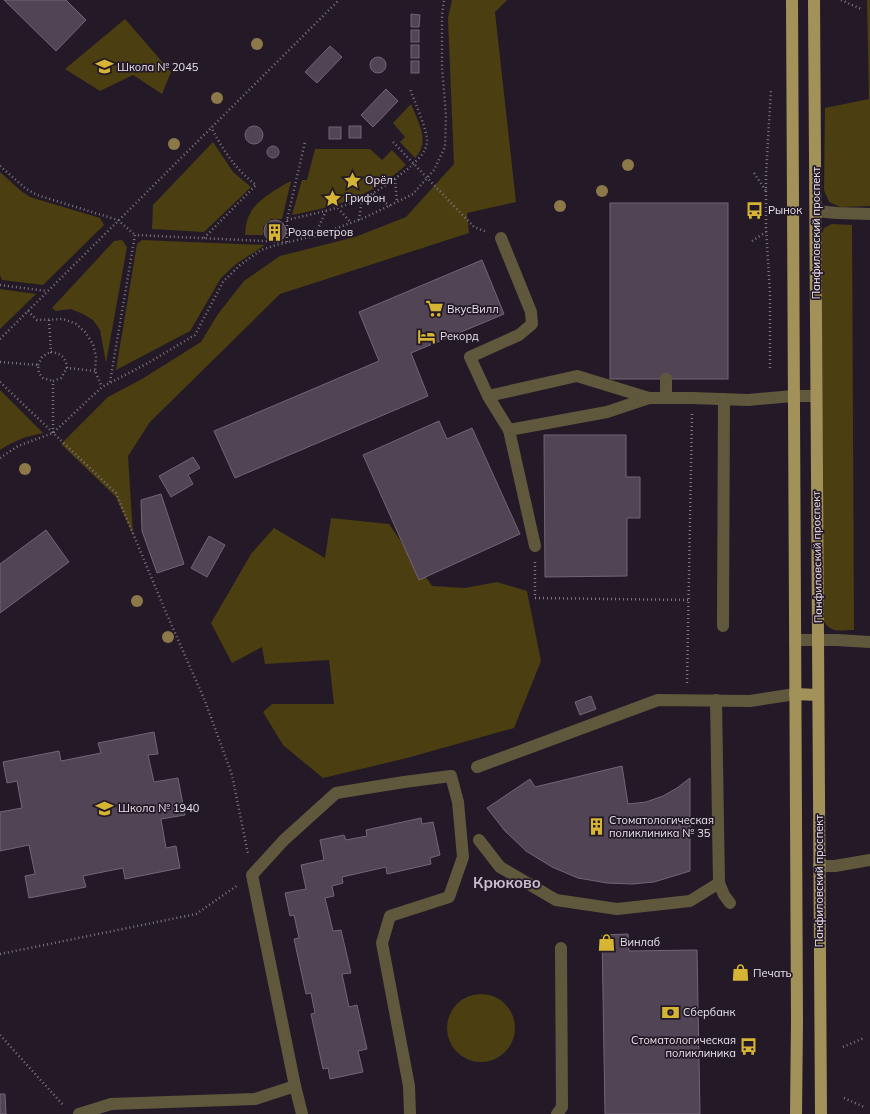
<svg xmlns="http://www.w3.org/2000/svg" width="870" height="1114" font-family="Mulish,sans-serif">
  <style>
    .green { fill: #4b3e11 }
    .building { fill: #514555; stroke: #726576 }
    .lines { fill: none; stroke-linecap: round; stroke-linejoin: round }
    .path { stroke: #7e7681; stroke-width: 2.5; stroke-dasharray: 1 3; stroke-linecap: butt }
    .minor { stroke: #60583d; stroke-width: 12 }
    .major { stroke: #a29158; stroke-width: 12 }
    .tree { fill: #8c7848 }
    .labels { text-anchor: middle; stroke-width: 3.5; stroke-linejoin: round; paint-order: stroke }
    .poi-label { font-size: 11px; fill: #ebe4ed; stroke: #241a27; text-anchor: start }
    .street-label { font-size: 11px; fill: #ebe4ed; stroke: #241a27 }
    .district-label { font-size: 15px; font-weight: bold; fill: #cbbdcf; stroke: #241a27 }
  </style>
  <rect width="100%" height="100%" fill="#241a27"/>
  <g class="green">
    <path d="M452 0H507L495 12 516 202 467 213 469 233 280 294 150 422 128 456 133 535 116 497 61 444 108 397 142 379 201 342 218 314 244 281 280 256 355 237 406 217 454 164 448 18Z"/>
    <path d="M867 0H870V206L840 207 829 202 824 190 825 108 869 99Z"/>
    <path d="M125 19 171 72 162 94 133 75 100 91 65 69Z"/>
    <path d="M411 104C418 122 431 142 415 158L400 142 405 137 393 123Z"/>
    <path d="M213 142 233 172 251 187 204 232 152 229 153 205Z"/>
    <path d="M315 149H370L382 160 392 150 406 165C370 197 338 206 292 215L302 180H307Z"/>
    <path d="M0 172 21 191 30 197 100 218 104 225 43 285 2 280 0 275Z"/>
    <path d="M291 181 282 219H271L263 227V235H245C246 227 246 220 250 214 256 200 278 188 291 181Z"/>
    <path d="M832 224 852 225 854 630C840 630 831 634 823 620L821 236 824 228Z"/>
    <path d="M122 240 127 247 106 363 100 330 93 320 83 314 71 309 56 311 52 308 114 241Z"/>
    <path d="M142 240 265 245 236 264 221 278 190 331 116 370 137 244Z"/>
    <path d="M0 289 36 294 0 329Z"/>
    <path d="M0 390 43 433C27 436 13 441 0 450Z"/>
    <path d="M331 518 389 524 432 586 465 588 497 582 527 591 541 661 514 728 407 758 323 778 283 745 263 712 272 704H334L329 660 265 664 262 647 232 663 211 623 251 554 274 528 325 558Z"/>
    <circle cx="481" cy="1028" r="34"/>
  </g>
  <g class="building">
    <path d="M4 0H66L86 20 56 51Z"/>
    <path d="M411 14 420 15 419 27H411Z"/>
    <rect x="411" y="30" width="8" height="12"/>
    <rect x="411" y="45" width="8" height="13"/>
    <path d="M330 46 342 57 317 83 305 72Z"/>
    <circle cx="378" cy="65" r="8"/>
    <rect x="411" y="61" width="8" height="12"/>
    <path d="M386 89 398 101 373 127 361 115Z"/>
    <rect x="349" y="126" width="12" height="12"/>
    <circle cx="254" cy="135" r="9"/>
    <rect x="329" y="127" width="12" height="12"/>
    <circle cx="273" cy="152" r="6"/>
    <rect x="610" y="203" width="118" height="176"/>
    <circle cx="275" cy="231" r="11"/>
    <path d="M482 260 504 314 411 353 428 396 235 478 214 431 379 361 359 312Z"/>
    <path d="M439 421 447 439 472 428 520 534 419 580 363 455Z"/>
    <path d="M544 435H626V477H640V518H627V576L545 577Z"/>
    <path d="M193 457 200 468 188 475 193 484 171 497 159 476Z"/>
    <path d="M161 494 184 564 157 573 142 531 141 500Z"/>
    <path d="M46 530 69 562 0 613V564Z"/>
    <path d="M209 536 225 545 207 577 191 568Z"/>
    <path d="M591 696 596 709 580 715 575 702Z"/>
    <path d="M154 732 158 754 148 755 154 782 178 778 185 815 161 819 166 848 176 846 180 868 125 879 123 868 83 876 86 887 29 898 25 876 35 874 29 845 0 851V812L22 808 17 781 7 783 3 762 59 751 61 761 101 753 98 743Z"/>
    <path d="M622 766 628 804 646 802 663 796 677 788 690 778V871L654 882 632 884 607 883 578 878 552 867 526 851 505 831 487 808 530 779 535 787Z"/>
    <path d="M421 818 422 824 433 822 440 855 430 858 431 864 387 874 386 867 342 877 343 883 332 886 334 896 325 898 333 931 341 930 351 973 342 974 349 1007 357 1005 367 1049 358 1051 363 1072 330 1079 328 1068 323 1069 311 1014 315 1013 311 993 306 994 294 939 299 938 294 915 290 916 285 893 306 889 301 865 324 860 320 840 344 835 346 840 367 836 366 830Z"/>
    <path d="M628 934 629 951 697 950 700 1114H605L602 935Z"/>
    <path d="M0 1094H5L6 1114H0Z"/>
  </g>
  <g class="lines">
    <g class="path">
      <path d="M841 0 861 9"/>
      <path d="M393 142 474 227 487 232"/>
      <path d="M0 166 25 188 37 195 118 220 135 235"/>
      <path d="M754 173 766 191"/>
      <path d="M395 179 397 202"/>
      <path d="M373 194 390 206"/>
      <path d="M338 208 351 223"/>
      <path d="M287 220C315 213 346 208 371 194 385 187 397 177 409 168 416 161 427 152 427 141 428 132 414 100 410 89"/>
      <path d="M359 220 362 199"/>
      <path d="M314 237 326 211"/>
      <path d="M204 238 256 185C235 169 223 150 211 127"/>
      <path d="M752 241 766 232"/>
      <path d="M287 242V220L305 142"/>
      <path d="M0 285 47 291"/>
      <path d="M28 311 37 320 63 319 76 324 85 332 93 344 96 357 95 371 102 387"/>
      <path d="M49 320 51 352C61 353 66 358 67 368L95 371"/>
      <path d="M0 339 339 0"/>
      <path d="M0 362 38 365 39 373 43 378 53 381"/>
      <path d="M38 365 42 357 50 352"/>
      <path d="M770 368V294L766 228V175L771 89"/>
      <path d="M0 382 116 493 165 610 205 701 232 775 248 854"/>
      <path d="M110 382 135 235 285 242"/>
      <path d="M53 433V381L61 378 67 368"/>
      <path d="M0 458 18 446 53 433 102 387 148 363 195 335 223 282 240 265 261 250 276 245 318 235 364 218 413 194 434 170 445 147 446 115 442 68V15L444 0"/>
      <path d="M535 562V598L689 600"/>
      <path d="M687 683 692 414"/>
      <path d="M0 954 196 914 238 885"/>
      <path d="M0 1035 64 1106"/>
      <path d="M843 1047 864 1038"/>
      <path d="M844 1098 864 1107"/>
    </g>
    <g class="minor">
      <path d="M816 211 837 213 870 214"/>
      <path d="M501 238 531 312 532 324 519 335 470 357 488 396 509 430"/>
      <path d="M666 379V398"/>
      <path d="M488 396 577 376 649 398"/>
      <path d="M535 546 509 430 607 412 649 398H692L748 400 793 396H816"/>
      <path d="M723 626 724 399"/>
      <path d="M795 640H837L870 642"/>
      <path d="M477 767 658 700 750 701 795 694"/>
      <path d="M479 840 500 867 556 900 617 909 690 901 719 883 716 700"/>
      <path d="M819 866H835L870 860"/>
      <path d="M719 883 724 895 730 903"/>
      <path d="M295 1086 252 875 284 840 336 793 404 782 451 776 458 802 463 857 449 897 390 916 382 943 409 1086 410 1114"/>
      <path d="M79 1114 111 1104 255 1099 295 1086 302 1114"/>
      <path d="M557 1114 562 1107 561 948"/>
    </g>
    <g class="major">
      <path d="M792 0 797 1021 796 1114"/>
      <path d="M814 0 821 1114"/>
      <path d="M795 694 818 695"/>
    </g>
  </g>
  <g class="tree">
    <circle cx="257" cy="44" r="6"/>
    <circle cx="217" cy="98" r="6"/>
    <circle cx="174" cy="144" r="6"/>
    <circle cx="628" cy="165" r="6"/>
    <circle cx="602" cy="191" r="6"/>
    <circle cx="560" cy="206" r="6"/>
    <circle cx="25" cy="469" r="6"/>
    <circle cx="137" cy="601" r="6"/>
    <circle cx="168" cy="637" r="6"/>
  </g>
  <defs>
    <symbol id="school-bare" viewBox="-9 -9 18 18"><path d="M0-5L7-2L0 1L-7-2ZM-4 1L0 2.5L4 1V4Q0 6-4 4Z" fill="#d6b534" stroke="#241a27" stroke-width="2.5" paint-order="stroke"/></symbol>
    <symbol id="sight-bare" viewBox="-9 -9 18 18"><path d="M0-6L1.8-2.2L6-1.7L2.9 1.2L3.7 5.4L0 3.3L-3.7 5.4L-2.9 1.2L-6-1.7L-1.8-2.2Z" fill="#d6b534" stroke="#241a27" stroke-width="2.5" paint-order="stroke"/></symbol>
    <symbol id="bus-bare" viewBox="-9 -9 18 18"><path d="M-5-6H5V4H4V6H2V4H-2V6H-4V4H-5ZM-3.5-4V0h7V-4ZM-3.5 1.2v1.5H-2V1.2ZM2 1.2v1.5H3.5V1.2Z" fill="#d6b534" stroke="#241a27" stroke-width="2.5" paint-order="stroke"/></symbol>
    <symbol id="building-bare" viewBox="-9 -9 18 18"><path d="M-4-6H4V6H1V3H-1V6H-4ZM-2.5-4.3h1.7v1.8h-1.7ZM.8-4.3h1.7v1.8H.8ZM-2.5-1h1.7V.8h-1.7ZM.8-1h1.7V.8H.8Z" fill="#d6b534" stroke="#241a27" stroke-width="2.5" paint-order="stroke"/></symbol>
    <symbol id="supermarket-bare" viewBox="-9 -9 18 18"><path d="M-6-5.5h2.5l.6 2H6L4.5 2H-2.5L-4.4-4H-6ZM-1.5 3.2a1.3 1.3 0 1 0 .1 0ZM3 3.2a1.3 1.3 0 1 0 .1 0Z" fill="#d6b534" stroke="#241a27" stroke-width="2.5" paint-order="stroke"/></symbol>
    <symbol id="hotel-bare" viewBox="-9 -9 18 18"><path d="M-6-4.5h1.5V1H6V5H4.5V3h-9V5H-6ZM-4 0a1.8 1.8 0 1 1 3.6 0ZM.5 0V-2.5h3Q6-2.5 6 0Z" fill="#d6b534" stroke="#241a27" stroke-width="2.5" paint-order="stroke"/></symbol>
    <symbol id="shop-bare" viewBox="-9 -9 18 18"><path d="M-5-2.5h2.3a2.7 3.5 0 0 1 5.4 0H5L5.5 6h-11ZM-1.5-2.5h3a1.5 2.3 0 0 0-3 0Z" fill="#d6b534" stroke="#241a27" stroke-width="2.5" paint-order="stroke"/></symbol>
    <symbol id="bank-bare" viewBox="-9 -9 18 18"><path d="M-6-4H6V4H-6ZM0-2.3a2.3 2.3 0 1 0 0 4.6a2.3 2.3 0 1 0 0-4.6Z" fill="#d6b534" stroke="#241a27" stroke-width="2.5" paint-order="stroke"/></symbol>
  </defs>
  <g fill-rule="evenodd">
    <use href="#school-bare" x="92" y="54" width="25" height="25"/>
    <use href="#sight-bare" x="340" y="168" width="25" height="25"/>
    <use href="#sight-bare" x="320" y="186" width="25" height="25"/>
    <use href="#bus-bare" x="742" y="198" width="25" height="25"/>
    <use href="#building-bare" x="262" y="220" width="25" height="25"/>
    <use href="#supermarket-bare" x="422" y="296" width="25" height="25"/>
    <use href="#hotel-bare" x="414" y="324" width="25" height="25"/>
    <use href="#school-bare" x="92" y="796" width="25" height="25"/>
    <use href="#building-bare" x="584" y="814" width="25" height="25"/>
    <use href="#shop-bare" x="594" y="930" width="25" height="25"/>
    <use href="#shop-bare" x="728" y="960" width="25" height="25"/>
    <use href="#bank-bare" x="658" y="1000" width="25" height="25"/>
    <use href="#bus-bare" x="736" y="1034" width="25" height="25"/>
  </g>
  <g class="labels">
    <g class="poi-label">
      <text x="117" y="71">Школа № 2045</text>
      <text x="365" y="184">Орёл</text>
      <text x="345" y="202">Грифон</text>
      <text x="768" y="214">Рынок</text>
      <text x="288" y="236">Роза ветров</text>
      <text x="447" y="313">ВкусВилл</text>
      <text x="440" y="340">Рекорд</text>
      <text x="118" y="812">Школа № 1940</text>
      <text x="609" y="824">Стоматологическая<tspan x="609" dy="13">поликлиника № 35</tspan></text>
      <text x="620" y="946">Винлаб</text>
      <text x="753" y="977">Печать</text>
      <text x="683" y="1016">Сбербанк</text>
      <text x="736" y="1044" text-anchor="end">Стоматологическая<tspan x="736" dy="13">поликлиника</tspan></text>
    </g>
    <g class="street-label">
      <text transform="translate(816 233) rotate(-90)" y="4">Панфиловский проспект</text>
      <text transform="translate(817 557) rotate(-91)" y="4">Панфиловский проспект</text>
      <text transform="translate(819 881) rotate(-90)" y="4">Панфиловский проспект</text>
    </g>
    <g class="district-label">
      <text x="507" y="888">Крюково</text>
    </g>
  </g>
</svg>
